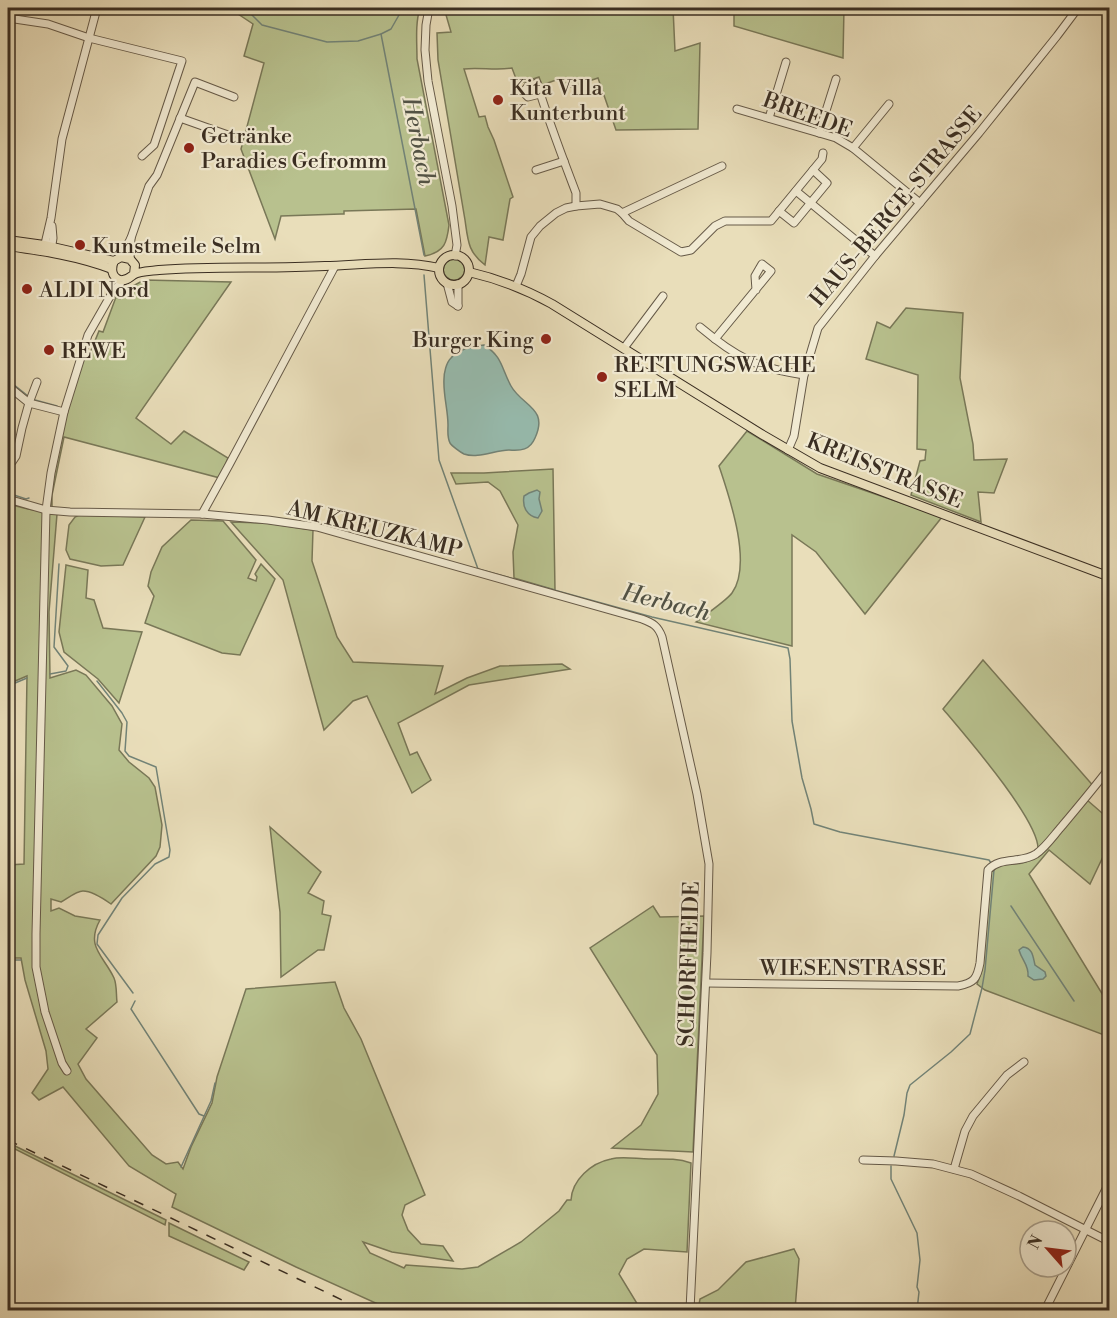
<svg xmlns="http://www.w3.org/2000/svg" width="1117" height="1318" font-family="'Libre Bodoni',serif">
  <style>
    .green { fill: #b8c18e; stroke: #797858; stroke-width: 1.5 }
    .water { fill: #97bcaf; stroke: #728377; stroke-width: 1.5 }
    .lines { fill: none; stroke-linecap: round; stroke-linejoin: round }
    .stream { stroke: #728377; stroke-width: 1.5 }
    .minor-casing { stroke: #665a48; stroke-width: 9 }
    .major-casing { stroke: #3a2e22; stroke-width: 10 }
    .minor { stroke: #f1ead2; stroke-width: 7 }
    .major { stroke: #e9deba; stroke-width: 8 }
    .rail { stroke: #3a2e22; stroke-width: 1.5; stroke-dasharray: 10 10; stroke-linecap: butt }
    .poi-dot { fill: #8f2418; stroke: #f1ead2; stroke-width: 2 }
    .labels { text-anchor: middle; stroke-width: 4.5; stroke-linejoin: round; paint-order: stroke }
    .poi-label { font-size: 22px; fill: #3a2e22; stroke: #f1ead2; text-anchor: start }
    .street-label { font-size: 22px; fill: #3a2e22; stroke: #f1ead2 }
    .water-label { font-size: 24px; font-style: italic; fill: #515245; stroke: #f1ead2 }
  </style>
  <rect width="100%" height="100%" fill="#e9deba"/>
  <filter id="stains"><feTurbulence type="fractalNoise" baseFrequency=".00333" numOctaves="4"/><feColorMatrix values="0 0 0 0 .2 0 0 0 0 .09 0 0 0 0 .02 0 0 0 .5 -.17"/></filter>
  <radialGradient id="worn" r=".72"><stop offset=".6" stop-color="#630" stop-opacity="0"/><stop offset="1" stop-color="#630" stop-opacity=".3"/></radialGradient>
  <g class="green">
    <path d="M229 8H420C415 24 417 42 417 59L449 225C447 242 445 252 425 256L416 209 344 211V214H341L281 216 275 239 241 149 264 63 244 56 253 24Z"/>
    <path d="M444 8H673L675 51 700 43 698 129 616 130 598 78 571 87 570 84 562 86 559 79 542 85 539 77 518 84 512 68C496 71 480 67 464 69L479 117 485 116 488 127 494 140 513 197 510 199 503 240 489 237 485 265C468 252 468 241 465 220L438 60 437 33 451 32Z"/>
    <path d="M734 8H844L843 58 734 26Z"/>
    <circle cx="454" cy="269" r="11"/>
    <path d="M144 280 231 282 136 418 171 444 184 431 228 458 220 478 64 437 52 495V506C48 495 52 485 53 474 60 432 73 392 86 352L90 353 99 331 103 332 116 297 120 299 121 294 120 293Z"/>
    <path d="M906 308 963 313 960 378 973 444 974 460 1007 459 994 493 978 492 981 522 911 495 920 461 925 460 926 450 917 449 918 375 866 359 877 322 890 328Z"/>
    <path d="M747 431 817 474 942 517 865 614 816 552 792 535V646L696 622C704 616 727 600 732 593 753 564 729 496 719 466Z"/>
    <path d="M553 469 555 590 514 578 513 552 518 525 500 491 488 482 456 484 451 473H484Z"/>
    <path d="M8 504 28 509 57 514 49 612 50 678 76 670 86 675 112 706 122 724 119 750 129 762 149 778 155 787 162 825 160 847 156 856 111 904C104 899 92 891 83 891 76 891 67 899 61 902L51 899V911L59 908 75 916 100 920C85 947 104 956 114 978 117 985 116 994 117 1002L86 1029 97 1038 78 1064 86 1079 152 1155 166 1164 178 1162 183 1169 191 1147 212 1103 217 1077 246 989 335 982 344 1008 361 1039 425 1195 405 1205 402 1215 408 1230 421 1244 443 1246 453 1261 392 1252 363 1242 370 1253 404 1268 406 1265 462 1269 478 1267 521 1242 559 1211 567 1200H571C572 1180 591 1163 611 1159 622 1156 637 1159 649 1159 663 1159 677 1158 691 1163L687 1252 644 1249 627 1259 619 1274 641 1310H391L296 1267 172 1207 176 1194 129 1166 63 1087 39 1100 32 1093 48 1069 46 1051 25 980 21 958H8V865L24 864 27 676 8 684Z"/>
    <path d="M79 515 145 517 123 565 101 566 70 559 66 550 69 525 75 517Z"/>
    <path d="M191 520 223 521 256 560 248 578 256 581 257 577 255 574 261 564 275 579 240 655 222 653 145 623 154 596 148 586 151 572 162 547Z"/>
    <path d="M231 522 266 523 313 530 312 561 337 637 353 662 443 666 435 694 467 678 500 666 562 664 570 669 469 685 398 723 410 755 417 752 431 780 412 793 367 696 353 701 324 730 283 580Z"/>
    <path d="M66 565 88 570 86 598 94 600 103 628 142 632 119 703 98 679 64 652 59 632Z"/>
    <path d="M983 660 1096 789 1087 800 1109 819V844L1090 884 1049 850 1029 874 1109 1005V1032L1104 1035 985 990 977 984 982 970 989 875C996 858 1015 868 1028 861 1035 857 1040 848 1044 842L1038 849C1039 820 964 734 943 709Z"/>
    <path d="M270 827 321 872 308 893 324 901 322 914 331 916 324 950H318L281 977 280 912Z"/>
    <path d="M653 906 660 917 704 916 693 1152 612 1148 641 1125 658 1094 657 1055 590 948Z"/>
    <path d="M13 1145 166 1220 165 1225 9 1146Z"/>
    <path d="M169 1223 249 1262 244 1270 169 1236Z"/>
    <path d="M794 1249 799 1259 795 1310H698L700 1299 718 1290 746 1262Z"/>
  </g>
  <g class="water">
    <path d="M484 345C503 357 501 368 511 386 522 406 549 408 535 438 530 450 521 451 509 450 495 450 478 459 464 454 460 452 452 446 450 443 447 437 448 431 448 425 448 410 443 394 444 379 444 373 446 363 451 358 459 348 473 347 484 345Z"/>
    <path d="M537 490 540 492 539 499 542 511 538 518C527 516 522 507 524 496L529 493Z"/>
    <path d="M1023 947C1033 948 1033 957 1035 965L1045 972 1046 976 1043 979 1034 980 1028 976C1029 965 1022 961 1019 950Z"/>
  </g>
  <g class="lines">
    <g class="stream">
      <path d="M237 8 247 10 262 25 327 42 358 41 381 34 391 29 403 8"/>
      <path d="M381 34 424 255"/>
      <path d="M424 275 439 460 478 569 652 617 788 648 790 659 792 721 802 778 811 809 814 824 840 832 989 860 991 863"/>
      <path d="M8 380 28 396"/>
      <path d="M35 400 57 406"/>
      <path d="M8 493 26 499 29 498"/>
      <path d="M50 674 66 671 68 666 54 647 59 564"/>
      <path d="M97 681 122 713 127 722 125 751 129 756 156 767 170 850 169 857 155 864 122 898 98 935 97 944 133 993"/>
      <path d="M8 686 27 678"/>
      <path d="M1011 906 1074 1001"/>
      <path d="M8 960H21"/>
      <path d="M135 1001 131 1009 199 1114 204 1116"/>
      <path d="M894 1156 904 1115 907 1093 910 1085 951 1052 970 1034 982 988 985 970 994 870"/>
      <path d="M891 1166V1179L917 1233 920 1260 917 1287 919 1292 917 1310"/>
      <path d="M181 1167 211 1101 215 1083"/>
    </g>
    <defs>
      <g id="minor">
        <path d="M429 8 426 25 425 50 428 81 452 206 457 245 455 256"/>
        <path d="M8 18 48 24 89 38 182 61 154 145 142 156"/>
        <path d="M540 94 528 97 524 93V91L528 86 537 83C548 120 562 156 576 193V206"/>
        <path d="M737 109 826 135 836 138 853 148 920 203"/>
        <path d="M180 118 228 135"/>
        <path d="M769 118 786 62"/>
        <path d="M819 133 836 79"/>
        <path d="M853 148 889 104"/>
        <path d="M536 170 564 161"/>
        <path d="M796 191 875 256"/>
        <path d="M779 211 794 223 827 183 813 170"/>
        <path d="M622 213 722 166"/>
        <path d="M131 238 149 186 157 175 195 82 234 97"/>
        <path d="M44 248 51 218 62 139 97 8"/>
        <path d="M51 251 53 238 52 226"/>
        <path d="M121 257 131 238 130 259"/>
        <path d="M447 283 452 302 458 306"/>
        <path d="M516 286 521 274 531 237 540 226 556 213 566 208 576 206 600 204 617 209 622 213 629 221 681 252 691 250 715 226 725 221H771L822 159 823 153"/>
        <path d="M756 290 755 276 762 264 771 271 715 339C746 363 767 369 804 375"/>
        <path d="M458 306V284"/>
        <path d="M700 327 715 339"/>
        <path d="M624 348 663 296"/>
        <path d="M37 382 29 403 64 412"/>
        <path d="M8 386 29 403 22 428 16 456 12 462H8"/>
        <path d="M788 450 794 436 804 375 818 328 875 256 979 133 1057 36 1078 8"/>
        <path d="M8 499 46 510 70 512 202 514 268 520 317 527 642 619C653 623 658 626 662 637L697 794 709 864 707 953 690 1310"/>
        <path d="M202 514 229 465 335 266"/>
        <path d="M706 983 958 986C974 983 977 979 980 963L988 870C1000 856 1021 864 1036 854 1046 847 1054 835 1062 826 1078 807 1094 788 1110 767"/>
        <path d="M67 1071 62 1063 45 1012 36 967V934L46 510 51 473 64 412 88 335 112 293 123 280"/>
        <path d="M863 1160 896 1161 933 1164 971 1174 1019 1196 1110 1242"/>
        <path d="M954 1169 965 1131 973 1116 1007 1075 1024 1062"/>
        <path d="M1045 1310 1110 1181"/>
      </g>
      <g id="major">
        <path d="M8 240 44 245 114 261"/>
        <path d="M8 246C43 251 78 256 112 269"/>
        <circle cx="454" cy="270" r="15"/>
        <path d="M469 272C499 279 525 289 552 304L763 435 820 468 1110 577"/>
        <path d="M134 274 135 265 130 259 121 257 114 261C111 268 111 277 120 280 126 281 129 278 133 275 139 271 152 271 159 270 214 266 270 269 325 266 363 265 401 259 439 268"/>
      </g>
    </defs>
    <use href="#minor" class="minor-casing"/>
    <use href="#major" class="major-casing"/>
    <use href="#minor" class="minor"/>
    <use href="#major" class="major"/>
    <path class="rail" d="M8 1140 363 1310"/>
  </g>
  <g class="poi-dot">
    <circle cx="498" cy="100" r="6"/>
    <circle cx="189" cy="148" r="6"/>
    <circle cx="80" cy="245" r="6"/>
    <circle cx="27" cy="289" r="6"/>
    <circle cx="546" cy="339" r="6"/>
    <circle cx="49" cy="350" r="6"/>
    <circle cx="602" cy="377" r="6"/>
  </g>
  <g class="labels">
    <g class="poi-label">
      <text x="510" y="95">Kita Villa<tspan x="510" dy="25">Kunterbunt</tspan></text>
      <text x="201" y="143">Getränke<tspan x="201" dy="25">Paradies Gefromm</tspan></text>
      <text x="92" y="253">Kunstmeile Selm</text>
      <text x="39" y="297">ALDI Nord</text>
      <text x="534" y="347" text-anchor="end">Burger King</text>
      <text x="61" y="358">REWE</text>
      <text x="614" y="372">RETTUNGSWACHE<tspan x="614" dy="25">SELM</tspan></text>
    </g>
    <g class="street-label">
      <text transform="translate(808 114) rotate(20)" y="8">BREEDE</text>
      <text transform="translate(895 206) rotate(-50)" y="8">HAUS-BERGE-STRASSE</text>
      <text transform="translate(885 470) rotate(22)" y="8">KREISSTRASSE</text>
      <text transform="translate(375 528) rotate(14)" y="8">AM KREUZKAMP</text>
      <text transform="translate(688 964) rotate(-88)" y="8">SCHORFHEIDE</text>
      <text x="853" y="975">WIESENSTRASSE</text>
    </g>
    <g class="water-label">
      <text transform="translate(419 141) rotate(79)" y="8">Herbach</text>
      <text transform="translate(666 602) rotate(14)" y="8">Herbach</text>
    </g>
  </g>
  <rect width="1117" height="1318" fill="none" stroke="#e9deba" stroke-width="30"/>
  <rect x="9" y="9" width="1099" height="1300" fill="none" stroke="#3a2e22" stroke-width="3"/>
  <rect x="15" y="15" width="1087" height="1288" fill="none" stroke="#3a2e22" stroke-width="1.5"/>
  <g transform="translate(1048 1249) rotate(298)"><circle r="28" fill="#f1ead2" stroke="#a89f8c" stroke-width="1.5"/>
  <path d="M0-4.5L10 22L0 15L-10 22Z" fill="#8f2418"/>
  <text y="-9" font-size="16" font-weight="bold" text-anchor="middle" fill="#3a2e22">N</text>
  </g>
  <rect width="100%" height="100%" filter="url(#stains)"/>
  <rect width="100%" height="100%" fill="url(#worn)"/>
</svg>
